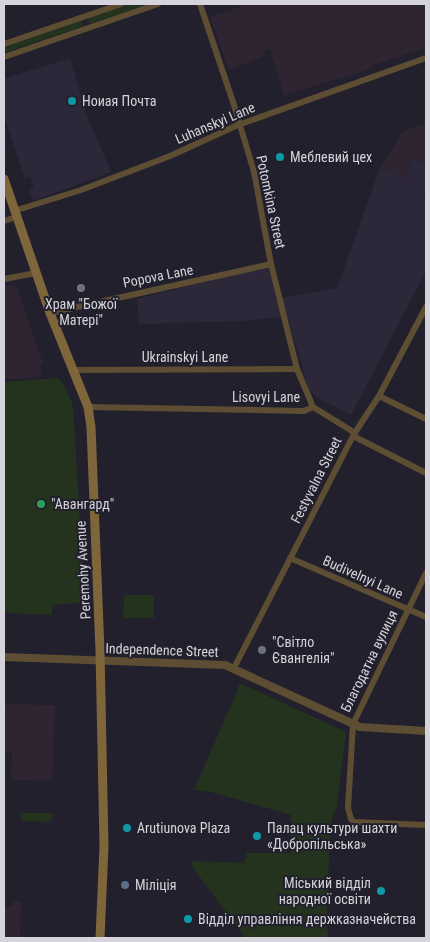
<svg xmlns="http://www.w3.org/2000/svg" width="430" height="942" font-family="'Roboto Condensed',sans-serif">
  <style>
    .built { fill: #2c283a }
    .industrial { fill: #2f2432 }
    .green { fill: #24331e }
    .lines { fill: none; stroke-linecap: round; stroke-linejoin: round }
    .minor { stroke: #5d4e33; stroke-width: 6 }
    .tertiary { stroke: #5d4e33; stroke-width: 8 }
    .secondary { stroke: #7f663a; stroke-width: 9 }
    .culture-dot { fill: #0f9aa8; stroke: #22202c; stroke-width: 2 }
    .worship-dot { fill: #6b7280; stroke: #22202c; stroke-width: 2 }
    .leisure-dot { fill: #2e9e5b; stroke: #22202c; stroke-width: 2 }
    .service-dot { fill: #5c6f8a; stroke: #22202c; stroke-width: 2 }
    .labels { text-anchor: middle; stroke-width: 4; stroke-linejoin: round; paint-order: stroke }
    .poi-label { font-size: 14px; fill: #d5d4dc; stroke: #22202c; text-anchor: start }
    .street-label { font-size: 14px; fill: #d5d4dc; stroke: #22202c }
  </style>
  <rect width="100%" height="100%" fill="#22202c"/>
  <g class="built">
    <path d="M70 58 86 113 111 172 33 201 29 190 34 188 30 176 25 178 4 115V79Z"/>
    <path d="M411 157 426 164V189L424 195 426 198V271L351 415 318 398 309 389 288 319 278 317 243 321 139 324 137 299 268 266 276 299 337 288 380 168 405 178Z"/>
  </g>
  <g class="industrial">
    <path d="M249 4H426V48L373 65 374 68 284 95 270 50 264 51 265 56 229 70 210 17Z"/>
    <path d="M423 124 426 125V164L411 157 405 178 380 168 403 131Z"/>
    <path d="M10 285 17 287 43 363 39 365 42 377 4 380V286Z"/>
    <path d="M4 704 55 705 52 781 11 780 12 752H4Z"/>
    <path d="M13 902H21L20 938H4V906H13Z"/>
  </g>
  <g class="green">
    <path d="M130 4H149L90 24 88 18Z"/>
    <path d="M81 21 83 26 4 53V47Z"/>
    <path d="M58 378 66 389 73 406 85 602 53 605 52 615 5 613 4 634V382Z"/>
    <path d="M124 595H154V618H123Z"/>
    <path d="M239 683 346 732 337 805 330 827 327 917 328 938H245L191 865 193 861 244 863 247 853H290L291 815 211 792 194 790 238 689Z"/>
    <path d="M21 813H53L52 819 49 822 21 821Z"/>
  </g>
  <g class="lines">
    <g class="minor">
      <path d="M200 4 234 105 254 172 271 264 297 369 313 407"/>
      <path d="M4 44 121 4"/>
      <path d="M4 57 158 4"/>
      <path d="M14 211 81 190 170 156 238 125 426 58"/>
      <path d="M4 221 16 217"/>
      <path d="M4 279 36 273"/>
      <path d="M50 313 271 264"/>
      <path d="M73 370 297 369"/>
      <path d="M379 396 426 419"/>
      <path d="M88 407 304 411 313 407 352 431 357 438 426 473"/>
      <path d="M290 558 426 617"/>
      <path d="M426 573 353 724 348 808 351 819 354 822 426 825"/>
      <path d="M234 668 354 434 379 396 426 307"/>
    </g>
    <path class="tertiary" d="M4 657 225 665 360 727 426 731"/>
    <path class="secondary" d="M4 179 50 313 88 407 91 427 100 651 104 846 100 938"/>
  </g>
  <g class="culture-dot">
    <circle cx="72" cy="101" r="5"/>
    <circle cx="280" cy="157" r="5"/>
    <circle cx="127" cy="828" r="5"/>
    <circle cx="257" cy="836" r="5"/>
    <circle cx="381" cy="891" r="5"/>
    <circle cx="188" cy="919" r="5"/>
  </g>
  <g class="worship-dot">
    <circle cx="81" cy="288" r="5"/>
    <circle cx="262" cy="650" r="5"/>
  </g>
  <circle class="leisure-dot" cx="41" cy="504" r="5"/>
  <circle class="service-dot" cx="125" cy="885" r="5"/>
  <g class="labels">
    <g class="poi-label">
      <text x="82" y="106">Ноиая Почта</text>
      <text x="290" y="162">Меблевий цех</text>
      <text x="81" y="309" text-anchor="middle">Храм "Божої<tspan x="81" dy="16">Матері"</tspan></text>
      <text x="51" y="509">"Авангард"</text>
      <text x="272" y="647">"Світло<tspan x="272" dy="16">Євангелія"</tspan></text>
      <text x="137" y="833">Arutiunova Plaza</text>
      <text x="267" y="833">Палац культури шахти<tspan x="267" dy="16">«Добропільська»</tspan></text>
      <text x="371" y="888" text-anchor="end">Міський відділ<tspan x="371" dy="16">народної освіти</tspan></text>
      <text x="135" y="890">Міліція</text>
      <text x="198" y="924">Відділ управління держказначейства</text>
    </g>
    <g class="street-label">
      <text transform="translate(215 123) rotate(-23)" y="5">Luhanskyi Lane</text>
      <text transform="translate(271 202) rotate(78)" y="5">Potomkina Street</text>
      <text transform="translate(158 276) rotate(-11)" y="5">Popova Lane</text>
      <text x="185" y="362">Ukrainskyi Lane</text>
      <text x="266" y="402">Lisovyi Lane</text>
      <text transform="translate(316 480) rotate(-63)" y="5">Festyvalna Street</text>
      <text transform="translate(83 570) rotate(-93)" y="5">Peremohy Avenue</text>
      <text transform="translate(363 577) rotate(24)" y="5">Budivelnyi Lane</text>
      <text transform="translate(162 650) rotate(2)" y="5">Independence Street</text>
      <text transform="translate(369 661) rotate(-64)" y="5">Благодатна вулиця</text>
    </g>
  </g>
  <rect width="430" height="942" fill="none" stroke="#d5d4dc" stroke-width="10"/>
</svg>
